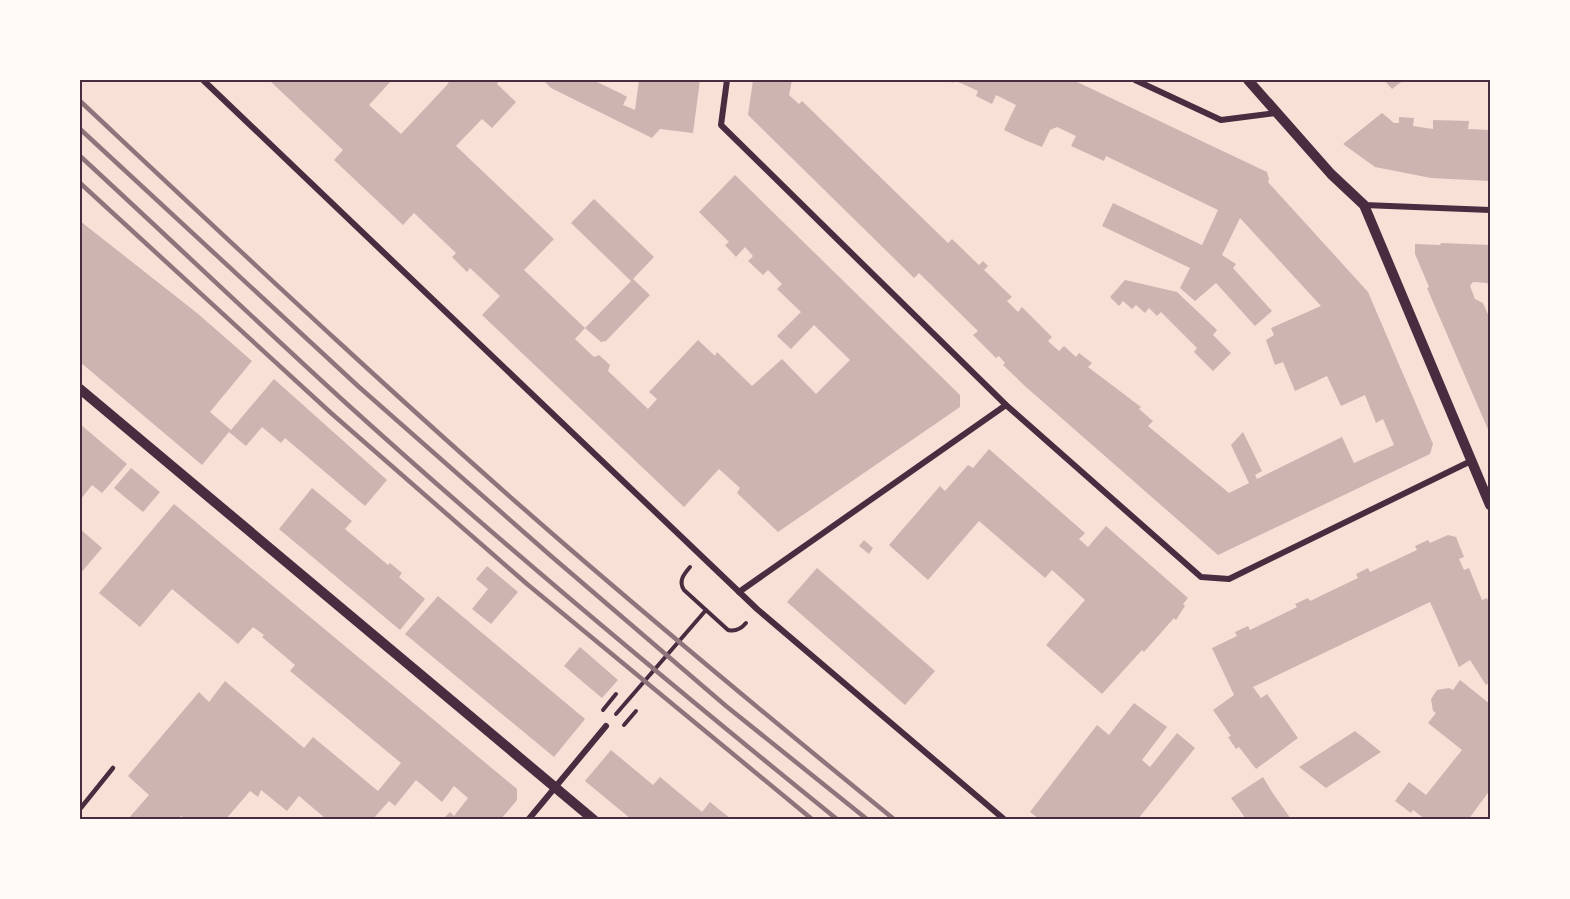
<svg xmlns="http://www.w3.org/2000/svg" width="1570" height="899" font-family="Inter,sans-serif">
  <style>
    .building { fill: #ccb4b1 }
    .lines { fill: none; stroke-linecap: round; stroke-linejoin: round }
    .path { stroke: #4a2c40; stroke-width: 4 }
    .service { stroke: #4a2c40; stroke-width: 4.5 }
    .minor { stroke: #4a2c40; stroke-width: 6 }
    .tertiary { stroke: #4a2c40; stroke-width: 10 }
    .rail { stroke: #8f747c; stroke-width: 4.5 }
    .neatline { fill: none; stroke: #4a2c40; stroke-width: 2 }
  </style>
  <rect width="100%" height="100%" fill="#f7e1d7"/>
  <g class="building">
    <path d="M269 80H392L369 105 401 134 447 85 450 80H499L497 84 516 102 492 128 482 119 456 146 554 239 524 270 585 328 575 339 594 357 599 355 610 365 608 371 648 409 657 399 649 392 698 340 715 356 717 352 752 386 782 359 816 394 850 360 814 325 791 349 777 336 801 312 777 289 782 284 768 270 763 275 748 261 753 256 745 247 736 257 725 245 729 242 699 212 735 175 960 395V407L778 532 737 493 740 488 719 469 684 507 482 315 500 296 470 268 467 272 452 257 456 253 414 213 403 225 334 160 343 150Z"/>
    <path d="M543 80H593L622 94 627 97 623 105 635 110 639 80H700L693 133 660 129 652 138 551 88Z"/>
    <path d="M753 80H792L789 95 799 104 802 101 948 243 952 239 979 265 983 261 988 266 984 270 1012 297 1007 301 1018 312 1022 307 1052 337 1048 341 1059 351 1064 346 1076 357 1079 353 1092 363 1088 367 1141 407 1139 409 1153 421 1148 426 1229 493 1249 483 1231 445 1243 432 1262 471 1255 475 1257 479 1342 437 1354 463 1394 445 1383 419 1376 423 1365 395 1341 406 1327 376 1295 391 1283 362 1275 365 1266 340 1274 335 1271 328 1321 306 1240 218 1222 255 1236 264 1233 268 1272 311 1255 326 1216 283 1195 301 1180 288 1190 268 1102 226 1113 203 1202 245 1218 210 1106 156 1104 161 1071 146 1076 136 1057 127 1050 130 1042 147 1025 140 1004 130 1016 105 996 95 992 104 976 96 978 91 954 80 953 83 946 80H1073L1267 172 1269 179 1268 182 1368 292 1433 444 1430 454 1218 555 1026 387 1003 365 1005 363 999 356 996 358 973 335 978 331 919 273 914 278 748 115Z"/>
    <path d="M1384 80H1404L1392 89Z"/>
    <path d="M1382 113 1394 123H1399V117L1414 118 1413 126 1433 129V120L1469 121 1468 129 1490 130V181L1431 178 1375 167 1343 144Z"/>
    <path d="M594 199 654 257 633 279 650 295 606 341 601 342 585 328 631 281 571 223Z"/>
    <path d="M80 221 197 313 252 361 210 412 231 430 274 379 387 480 365 506 285 438 281 443 262 427 246 446 229 432 202 465 80 362Z"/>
    <path d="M1441 243 1490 245V287L1487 283 1473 282 1470 286 1475 299 1483 303 1490 319V434L1427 288 1429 287 1415 254V244L1440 245Z"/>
    <path d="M1125 280 1177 292 1217 330 1213 335 1231 353 1213 371 1194 352 1197 348 1161 312 1157 316 1149 308 1145 313 1136 305 1132 309 1123 301 1119 306 1110 297Z"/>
    <path d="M80 424 127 464 102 493 92 485 80 500Z"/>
    <path d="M989 449 1085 533 1079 539 1088 547 1106 526 1188 598 1183 604 1185 606 1176 620 1174 618 1144 652 1142 650 1102 694 1046 645 1085 600 1052 570 1045 578 979 521 928 580 889 545 940 486 945 491 968 465 973 468Z"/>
    <path d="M131 468 160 492 143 512 114 488Z"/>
    <path d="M312 488 352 521 345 529 388 565 390 563 402 573 399 577 425 599 400 630 279 529Z"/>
    <path d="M174 504 517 789V800L501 819H443L450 812 454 816 468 798 454 786 442 802 416 780 395 806 389 801 373 819H326L299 796 287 811 261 790 258 797 250 791 226 819H186L181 816 178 819H128L149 795 128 776 199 692 209 702 225 681 304 748 313 737 378 791 401 763 290 671 295 665 262 637 264 635 253 627 238 644 172 589 140 627 99 593Z"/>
    <path d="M80 529 102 548 80 574Z"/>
    <path d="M1448 535 1456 537 1464 557 1459 559 1464 570 1469 568 1482 600 1487 598 1490 605V611L1488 612 1490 618V682L1486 685 1470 660 1459 667 1430 602 1253 687 1261 698 1267 694 1298 738 1256 769 1239 747 1236 749 1228 737 1231 736 1213 710 1234 695 1212 648 1237 636 1235 632 1248 626 1250 630 1297 607 1295 604 1308 598 1310 601 1358 578 1356 574 1368 568 1370 572 1417 550 1415 546 1428 540 1430 543Z"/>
    <path d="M864 540 873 548 869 554 859 546Z"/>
    <path d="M487 566 518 592 491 624 472 609 488 589 476 579Z"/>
    <path d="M817 568 935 671 905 705 787 602Z"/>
    <path d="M438 596 585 719 554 757 405 634Z"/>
    <path d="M580 647 618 680 602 698 564 666Z"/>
    <path d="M1460 680 1490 704V790L1468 820 1465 818 1463 819H1425L1413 810 1411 813 1395 801 1409 782 1426 795 1462 750 1428 723 1436 713 1433 711 1431 699 1437 690 1449 688 1453 690Z"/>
    <path d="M1134 703 1167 727 1142 760 1150 767 1177 733 1195 748 1138 819H1039L1030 812 1097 725 1109 735Z"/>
    <path d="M1355 731 1381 752 1326 788 1299 767Z"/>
    <path d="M611 750 653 785 660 777 702 812 710 802 731 819H631L585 781Z"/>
    <path d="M1263 777 1272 792 1291 819H1246L1231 798Z"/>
  </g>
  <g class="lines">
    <g class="path">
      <path d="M690 567C684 574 678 581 684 590L728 630C736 632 741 629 746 623"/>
      <path d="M603 710 616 694"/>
      <path d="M616 714 706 610"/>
      <path d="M624 725 636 711"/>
    </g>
    <path class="service" d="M80 809 113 768"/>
    <g class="minor">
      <path d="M203 80 757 609 1005 820"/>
      <path d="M727 80 721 125 1006 405 1201 577 1229 579 1471 461"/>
      <path d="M1135 80 1221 120 1276 113"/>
      <path d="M1364 205 1490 210"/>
      <path d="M739 592 1006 405"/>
      <path d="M528 820 606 726"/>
    </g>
    <g class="tertiary">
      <path d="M1248 80 1331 174 1364 205 1490 505"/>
      <path d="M80 389 594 820"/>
    </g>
    <g class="rail">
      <path d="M80 101C239 250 398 400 563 543 672 637 783 729 895 820"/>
      <path d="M80 129 359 387 551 556 726 706 868 820"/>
      <path d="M80 156C169 238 257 322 347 404 506 548 671 685 838 820"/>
      <path d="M80 183 331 413 527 584 813 820"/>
    </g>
  </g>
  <rect width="1570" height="899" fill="none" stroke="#fffaf5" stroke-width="162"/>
  <rect x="81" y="81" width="1408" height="737" class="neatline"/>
</svg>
